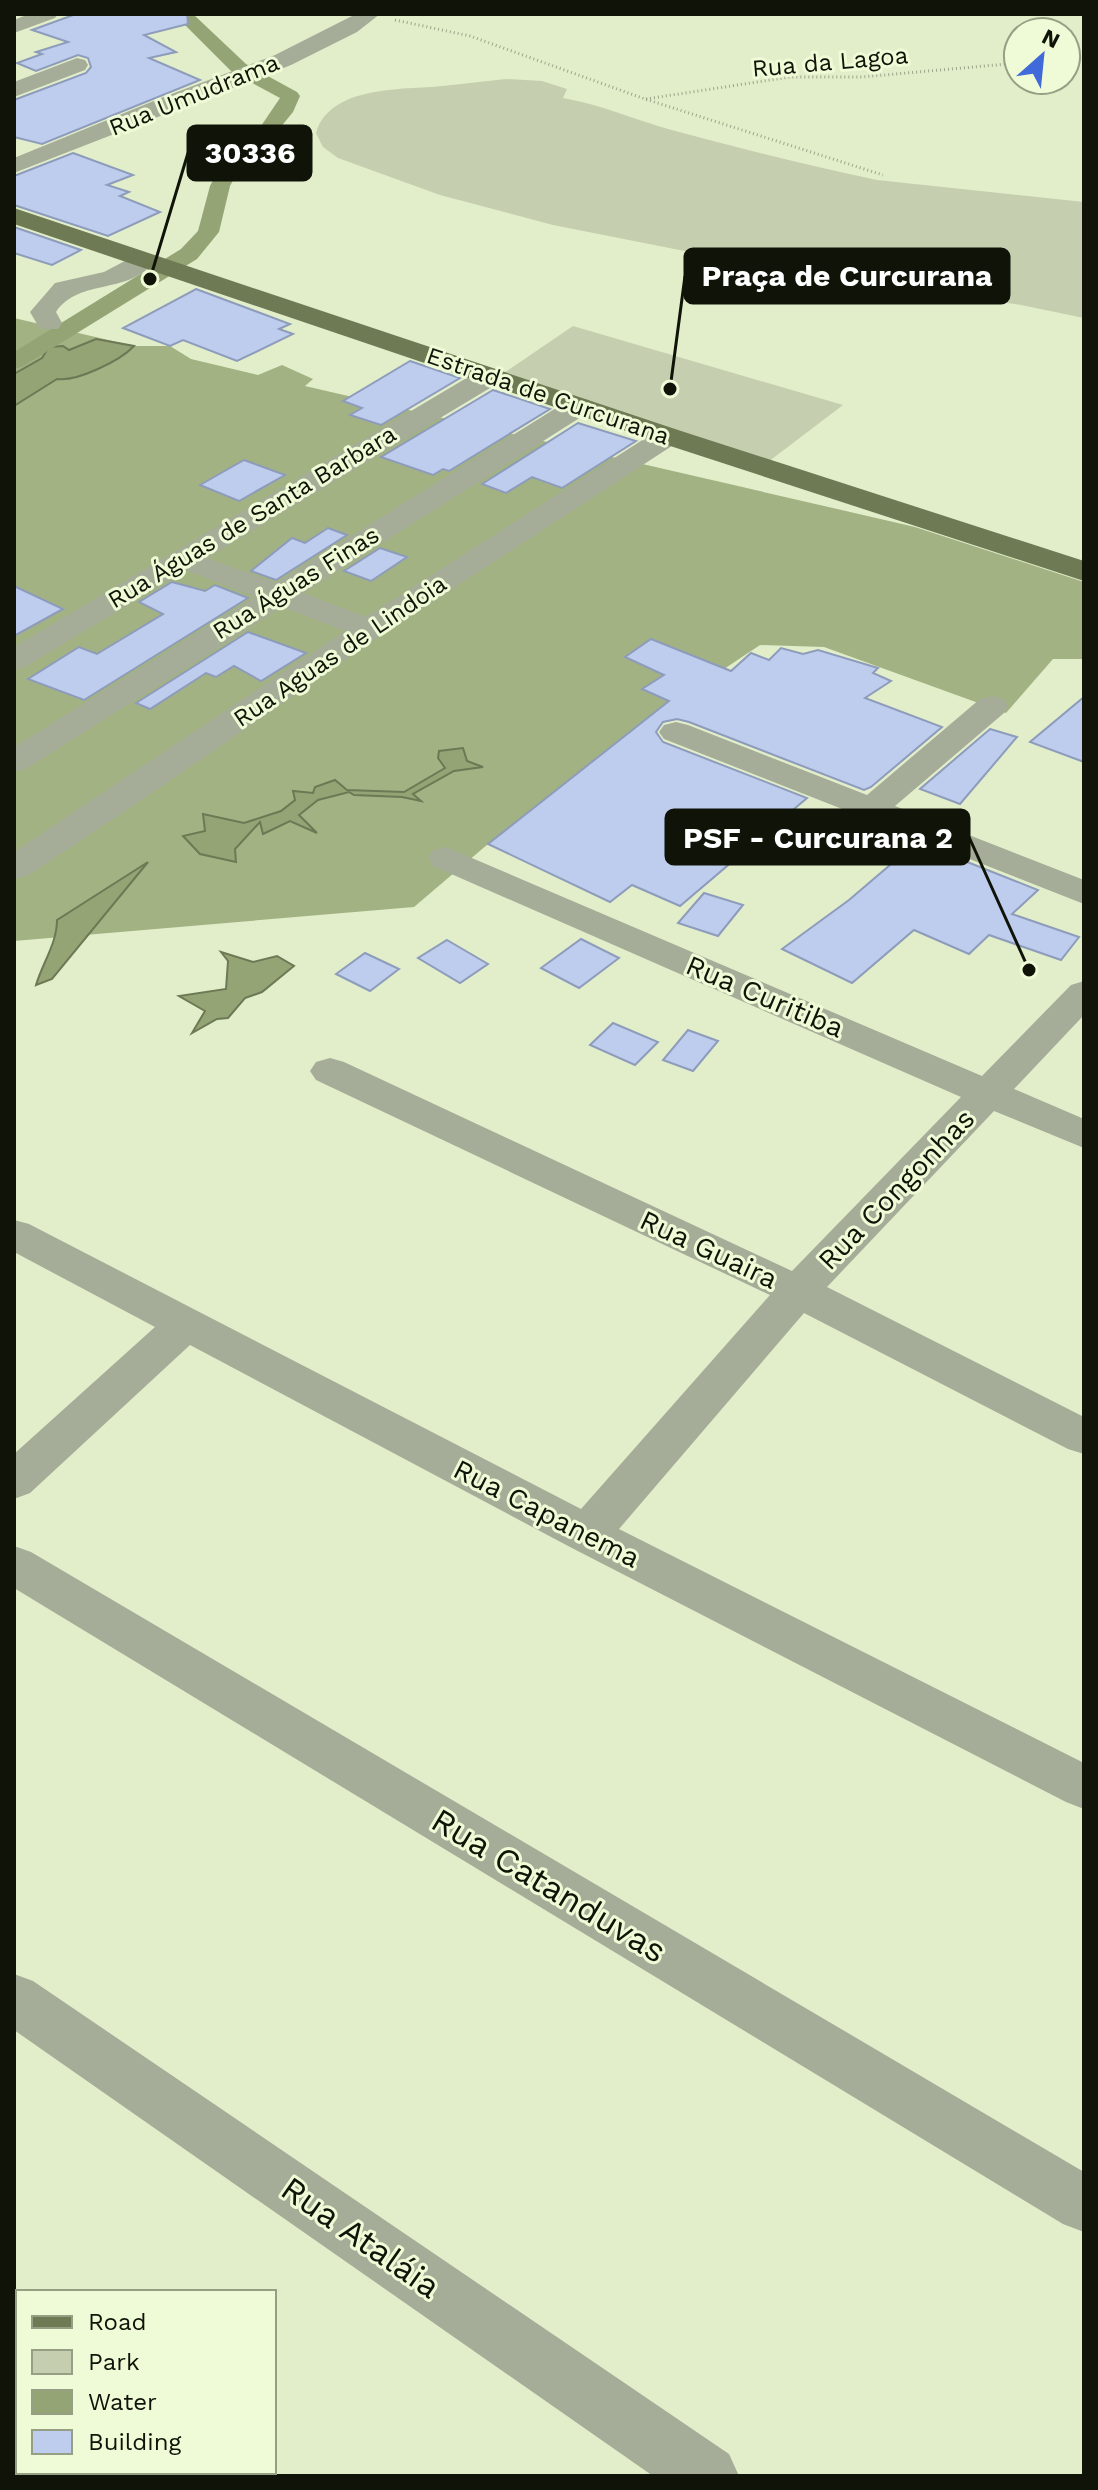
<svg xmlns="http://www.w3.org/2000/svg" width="1098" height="2490" font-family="'Work Sans',sans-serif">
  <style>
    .green { fill: #c5cfaf }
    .forest { fill: #a3b283 }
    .water { fill: #95a475; stroke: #6d7954; stroke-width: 2 }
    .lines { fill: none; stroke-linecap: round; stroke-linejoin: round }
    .canal { fill: #95a475; fill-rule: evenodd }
    .building { fill: #becded; stroke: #8e9cbb; stroke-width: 2 }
    .path { stroke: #9ea68b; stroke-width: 3; stroke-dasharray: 1 3; stroke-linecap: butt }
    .minor { fill: #a5ac97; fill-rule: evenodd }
    .primary { fill: #6e7a53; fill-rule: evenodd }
    .labels { text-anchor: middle; stroke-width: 6; stroke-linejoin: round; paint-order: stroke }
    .far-street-label { font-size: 24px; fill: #101408; stroke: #effbd7 }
    .street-label { font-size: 28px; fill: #101408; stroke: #effbd7 }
    .near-street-label { font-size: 34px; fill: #101408; stroke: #effbd7 }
    .leader { fill: none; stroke: #101408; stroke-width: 3 }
    .callout-dot { fill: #101408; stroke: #effbd7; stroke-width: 3 }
    .callout { fill: #101408; stroke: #101408; stroke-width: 3 }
    .callout-label { font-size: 30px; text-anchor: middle; font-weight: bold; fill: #fff }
  </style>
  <rect width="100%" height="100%" fill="#e2edca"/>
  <g class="green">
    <path d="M506 79 542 81 567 89 563 98C599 104 633 119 668 129 737 148 807 165 877 180L1084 202V318L1021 305 816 277 553 225 440 195 338 158 323 147 316 133C330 85 403 90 443 86 464 84 485 81 506 79Z"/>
    <path d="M573 326 843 405 768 462 504 373Z"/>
  </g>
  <path class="forest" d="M14 318 134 346H170L191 359 258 375 282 365 313 379 305 386 915 527 1084 582V659H1053L1006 713 824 647 760 645 634 729 488 844 414 907 14 941Z"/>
  <g class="water">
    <path d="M96 339 134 346C120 361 76 382 57 379L14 406V374L42 358 49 347 63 346 69 350Z"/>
    <path d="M463 748 467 761 483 767 454 771 413 794 421 801 402 797 354 795 349 792 318 800 299 815 317 833 290 821 263 834 260 822 235 849 236 862 200 854 183 836 205 831 203 814 244 823 281 811 295 800 293 791 313 793 315 787 335 780 347 790 404 792 445 768 438 758 439 751Z"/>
    <path d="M148 862 52 979 36 985C43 962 57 943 57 920Z"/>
    <path d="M221 952 253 962 277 956 294 966 262 992 245 998 228 1018 217 1019 192 1033 205 1011 179 996 226 989 228 961Z"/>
  </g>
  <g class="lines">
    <path class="canal" d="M174 14H193L246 64 297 92 300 96 293 112 275 134 251 147 230 186 219 232 197 259 22 367 14 369V352L181 249 198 231 210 186 233 143 261 126 280 98 232 72Z"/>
  </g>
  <g class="building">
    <path d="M76 14H187L188 24 144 35 176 52 149 58 200 80 42 144 14 137V100L86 73 91 67 88 58 78 55 36 71 17 63 42 54 36 52 68 42 32 30Z"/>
    <path d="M73 153 133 175 107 185 129 192 120 196 160 212 108 236 14 205V176Z"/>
    <path d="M14 227 81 250 52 265 14 253Z"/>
    <path d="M196 289 290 324 279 329 293 334 237 361 183 340 170 346 123 328Z"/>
    <path d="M410 361 460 378 381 425 350 415 362 408 343 401Z"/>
    <path d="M493 390 550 409 449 471 443 469 433 475 381 457Z"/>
    <path d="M578 423 636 441 562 488 532 477 506 493 482 484Z"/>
    <path d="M244 460 285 475 239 501 200 485Z"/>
    <path d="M328 528 347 535 276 580 251 571 292 538 305 543Z"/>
    <path d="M380 548 407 557 371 581 344 571Z"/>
    <path d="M172 582 205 591 215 585 248 598 84 700 28 679 79 647 97 654 163 614 139 602Z"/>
    <path d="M14 586 63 609 14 636Z"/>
    <path d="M248 632 306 653 261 681 234 666 216 677 206 673 150 709 136 703Z"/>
    <path d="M651 639 731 671 751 653 769 660 781 648 803 654 818 650 878 668 873 673 891 681 865 698 942 727 871 787 864 790 689 722 677 719 663 722 656 732 663 742 807 798 680 906 632 885 610 902 488 844 669 701 642 689 664 675 625 657Z"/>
    <path d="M1084 697V762L1030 742Z"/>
    <path d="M990 729 1017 737 960 804 920 789Z"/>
    <path d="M917 842 1038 890 1012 914 1079 937 1061 960 989 935 969 954 914 930 852 983 782 949 849 900Z"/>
    <path d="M704 893 743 905 718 936 678 923Z"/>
    <path d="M581 939 619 958 579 988 541 968Z"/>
    <path d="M447 940 488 964 460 983 418 958Z"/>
    <path d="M365 953 399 969 370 991 336 974Z"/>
    <path d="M613 1023 658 1042 635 1065 590 1045Z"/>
    <path d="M688 1030 718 1041 693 1071 663 1060Z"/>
  </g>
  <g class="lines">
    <g class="path">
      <path d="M395 20 470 36 645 99 883 175"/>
      <path d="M1066 61 1084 59"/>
      <path d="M646 99 790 77H862L1018 63"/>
    </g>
    <g class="minor">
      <path d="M29 14H58L55 18 14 33V20Z"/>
      <path d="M356 14H380L357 32 291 65 14 173V158L161 98 275 55Z"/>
      <path d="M77 58 85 60 88 65 85 70 14 97V82Z"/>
      <path d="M142 252 151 255 155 260C130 296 80 277 56 312L62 323 58 329H40L30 312 55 283 104 272Z"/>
      <path d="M490 368 500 370 504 376 500 382 207 558 276 583 569 400 579 398 589 400 593 406 589 412 303 593 366 617 658 430 668 428 678 430 682 436 678 442 380 636 142 800 27 876 14 879V852L345 631 282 607 26 769 14 772V747L255 597 186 570 25 667 14 670V647L480 370Z"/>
      <path d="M992 696 1004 699 1008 706 1004 713 895 806 1084 880V904L664 739 659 732 664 725 676 722 688 725 867 795 980 699Z"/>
      <path d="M446 847 982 1076 1071 985 1084 981V1015L1014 1089 1084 1119V1148L994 1111 827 1287 1084 1417V1454L1068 1449 804 1313 619 1529 1084 1763V1809L1066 1802 570 1547 190 1345 30 1493 14 1499V1454L155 1327 14 1252V1220L29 1224 581 1509 770 1295 316 1080 310 1071 316 1062 330 1058 344 1062 792 1271 961 1097 433 866 428 858 433 850Z"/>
      <path d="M14 1546 31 1552 1084 2172V2232L1063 2224 14 1588Z"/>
      <path d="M14 1974 33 1981 729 2454 739 2476H653L14 2030Z"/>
    </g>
    <path class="primary" d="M14 208 678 430 1084 561V581L658 442 14 224Z"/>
  </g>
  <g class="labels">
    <g class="far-street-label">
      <text transform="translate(830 62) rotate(-5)" y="8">Rua da Lagoa</text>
      <text transform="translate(194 95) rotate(-22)" y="8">Rua Umudrama</text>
      <text transform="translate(548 396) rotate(19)" y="8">Estrada de Curcurana</text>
      <text transform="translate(252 517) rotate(-31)" y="8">Rua Águas de Santa Barbara</text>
      <text transform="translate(296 583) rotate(-32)" y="8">Rua Águas Finas</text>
      <text transform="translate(340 651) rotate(-34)" y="8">Rua Aguas de Lindoia</text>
    </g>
    <g class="street-label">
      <text transform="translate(765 996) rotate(23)" y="10">Rua Curitiba</text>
      <text transform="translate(896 1189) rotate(-46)" y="10">Rua Congonhas</text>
      <text transform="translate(709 1249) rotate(25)" y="10">Rua Guaira</text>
      <text transform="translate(547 1513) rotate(27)" y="10">Rua Capanema</text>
    </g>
    <g class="near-street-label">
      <text transform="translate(549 1885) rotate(31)" y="12">Rua Catanduvas</text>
      <text transform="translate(361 2237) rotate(35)" y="12">Rua Ataláia</text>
    </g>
  </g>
  <path class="leader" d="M150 279L188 153M670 389L685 276M1029 970L969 837"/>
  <g class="callout-dot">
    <circle cx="150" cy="279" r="8"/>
    <circle cx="670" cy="389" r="8"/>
    <circle cx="1029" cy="970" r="8"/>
  </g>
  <g class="callout">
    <rect x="188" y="126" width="123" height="54" rx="8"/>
    <rect x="685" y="249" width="324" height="54" rx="8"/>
    <rect x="666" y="810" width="303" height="54" rx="8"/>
  </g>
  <g class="callout-label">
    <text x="250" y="163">30336</text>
    <text x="847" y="286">Praça de Curcurana</text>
    <text x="818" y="848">PSF - Curcurana 2</text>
  </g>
  <rect width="1098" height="2490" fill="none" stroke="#101408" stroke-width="32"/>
  <rect x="16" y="2290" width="260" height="184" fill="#effbd7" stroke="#969f84" stroke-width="2"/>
  <rect x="32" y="2316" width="40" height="12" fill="#6e7a53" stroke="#969f84" stroke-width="2"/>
  <text x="88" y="2330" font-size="24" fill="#101408">Road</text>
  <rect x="32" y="2350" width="40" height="24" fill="#c5cfaf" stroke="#969f84" stroke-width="2"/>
  <text x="88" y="2370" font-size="24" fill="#101408">Park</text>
  <rect x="32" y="2390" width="40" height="24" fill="#95a475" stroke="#969f84" stroke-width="2"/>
  <text x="88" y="2410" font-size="24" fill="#101408">Water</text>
  <rect x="32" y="2430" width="40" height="24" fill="#becded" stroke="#969f84" stroke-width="2"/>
  <text x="88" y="2450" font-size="24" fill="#101408">Building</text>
  <g transform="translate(1042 56) rotate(27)"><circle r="38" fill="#effbd7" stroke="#969f84" stroke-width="2"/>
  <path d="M0-6L14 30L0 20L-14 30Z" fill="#4069da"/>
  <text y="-12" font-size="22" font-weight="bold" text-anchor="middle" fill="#101408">N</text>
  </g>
</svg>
